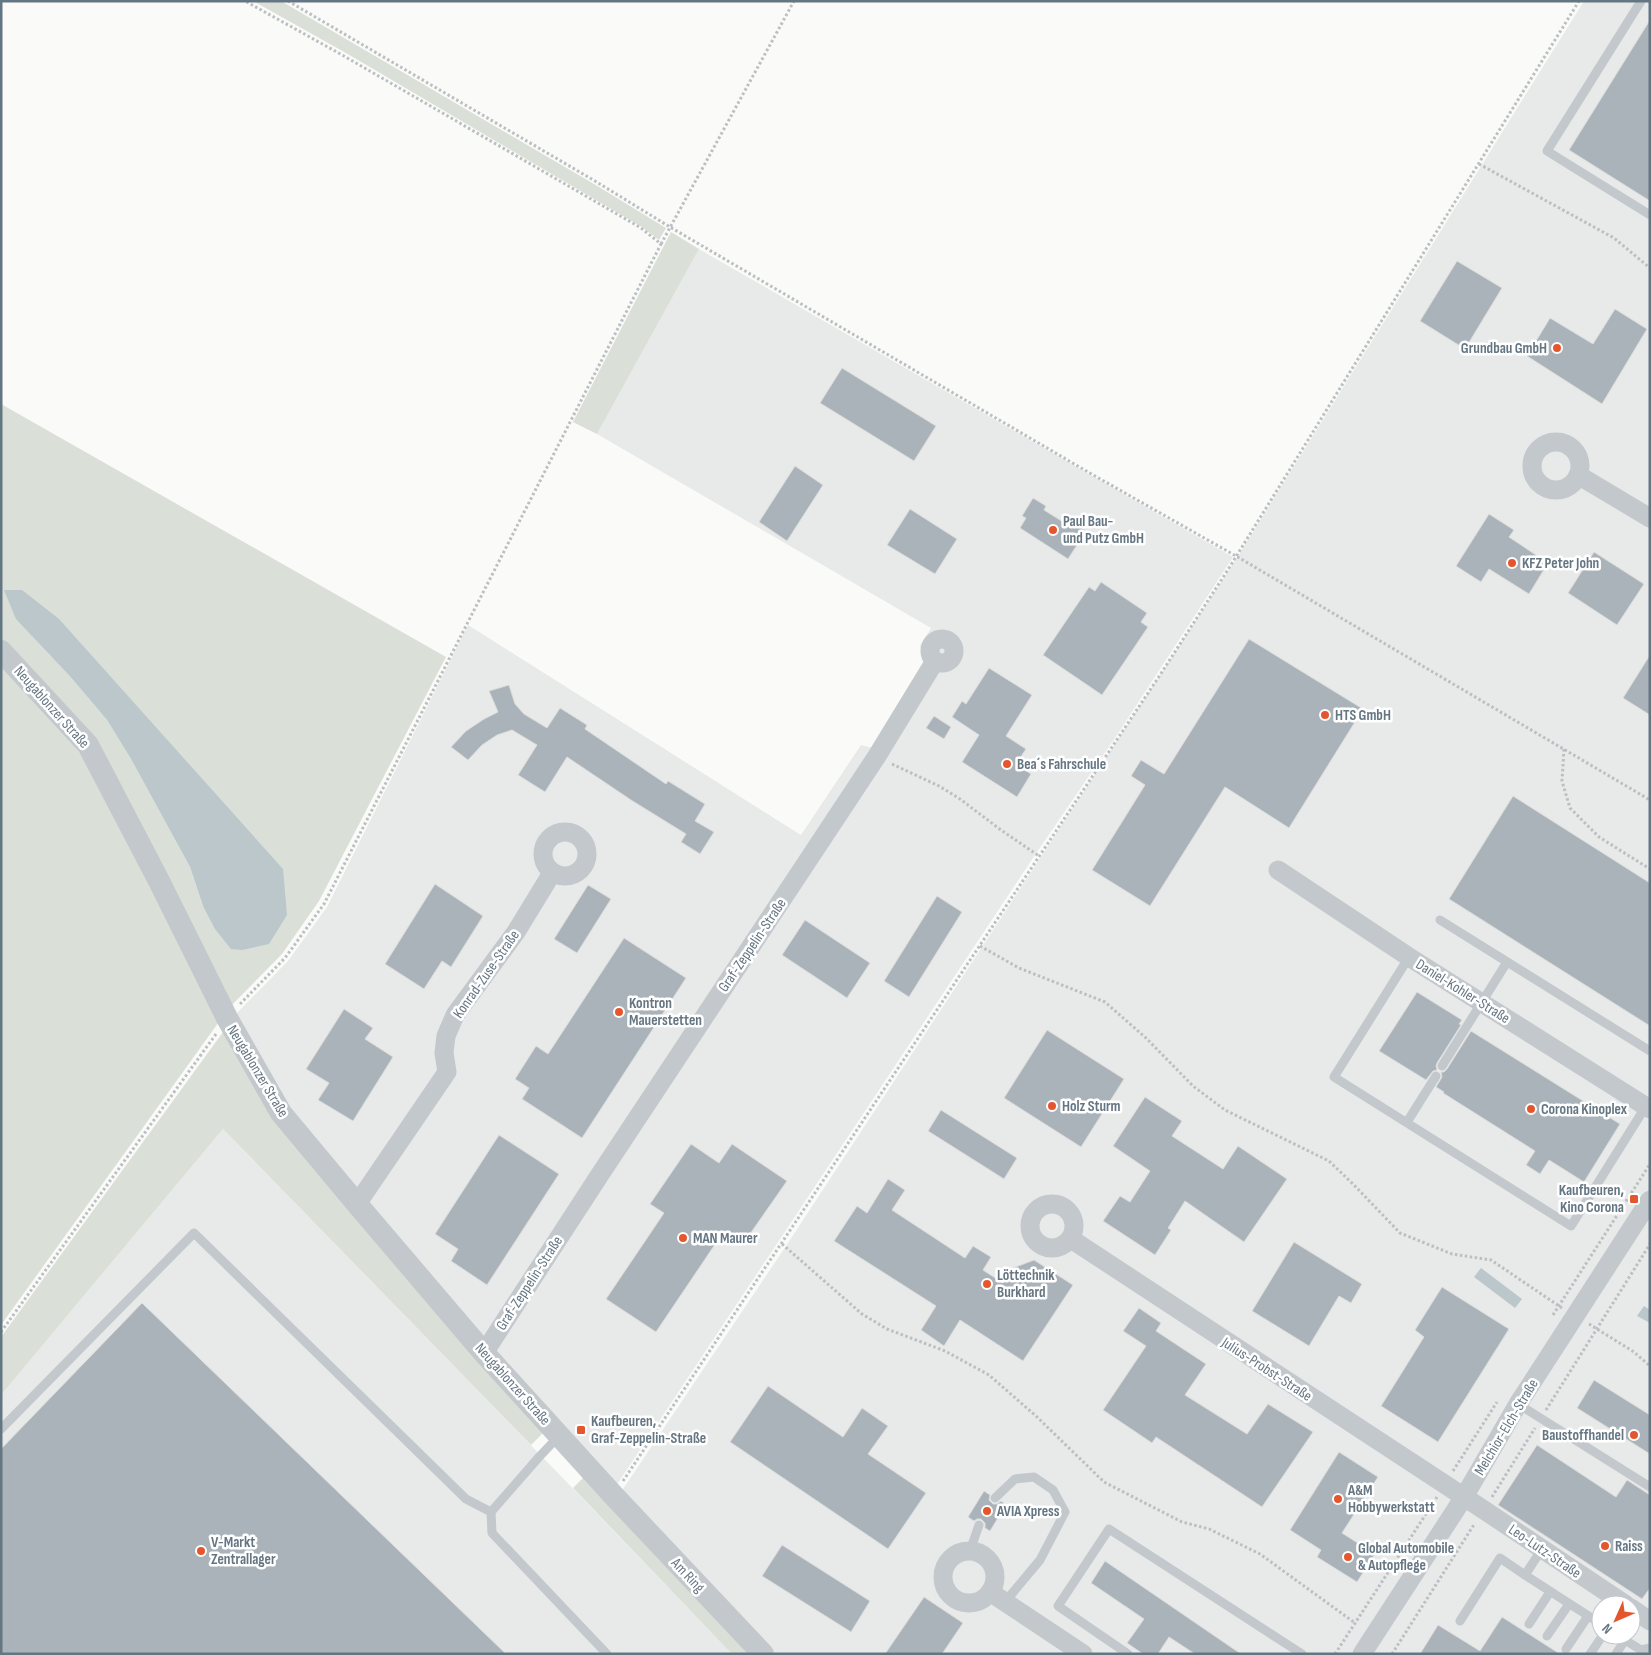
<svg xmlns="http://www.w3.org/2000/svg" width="1651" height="1655" font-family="'Sofia Sans Condensed',sans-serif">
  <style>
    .built { fill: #e8e9e9; fill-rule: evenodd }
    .green { fill: #dadfd7; fill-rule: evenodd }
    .water { fill: #bbc7cb }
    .building { fill: #aab3b9; stroke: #dcdcda }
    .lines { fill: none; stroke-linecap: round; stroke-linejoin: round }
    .path { stroke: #bbbfc2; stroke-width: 3; stroke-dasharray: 2.5 2.5; stroke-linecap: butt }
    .service { stroke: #c3c8cc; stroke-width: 9 }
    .minor { stroke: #c3c8cc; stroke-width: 19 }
    .tertiary { stroke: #c3c8cc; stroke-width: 22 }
    .poi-dot { fill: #e4572e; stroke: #fff; stroke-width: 2 }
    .labels { text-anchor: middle; stroke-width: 5; stroke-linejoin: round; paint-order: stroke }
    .poi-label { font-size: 15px; font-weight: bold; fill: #657683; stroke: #fff; text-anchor: start }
    .street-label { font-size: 15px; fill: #657683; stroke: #fff }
  </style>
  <rect width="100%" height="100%" fill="#fafaf8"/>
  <g class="built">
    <path d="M1584 1H1650V1654H769L619 1495 786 1246 1235 561ZM1601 1605H1631V1635H1601Z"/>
    <path d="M699 249 1233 557 1115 738 1037 852 614 1489 287 1108 234 1016 288 961 327 907 468 625 801 835 861 745 877 749 930 664 920 646 931 628 597 434Z"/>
    <path d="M223 1129 555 1470 732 1654H1V1395Z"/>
  </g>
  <g class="green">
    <path d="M253 1H281L594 184 666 228 659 240 642 227 346 53Z"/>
    <path d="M671 232 699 249 597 434 573 422Z"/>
    <path d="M1 404 446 657 319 901 282 954 229 1008 93 742 1 641ZM68 674 283 869 203 906 190 867 131 759 107 720Z"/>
    <path d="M1 659 83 746 221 1019 1 1325Z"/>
    <path d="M226 1028 544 1432 531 1445 223 1129 1 1395V1337Z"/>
    <path d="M584 1477 755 1654H732L573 1488Z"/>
  </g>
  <g class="water">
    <path d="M4 590H22L59 619 283 869 287 915 269 944 242 950 231 949 215 929 203 906 190 867 131 759 107 720 68 674 16 619Z"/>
    <path d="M1481 1268 1522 1299 1515 1308 1474 1277Z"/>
    <path d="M1644 1306 1650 1310V1323L1637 1316Z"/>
  </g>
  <g class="building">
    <path d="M1650 20V201L1569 150Z"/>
    <path d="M1457 261 1502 288 1465 349 1420 321Z"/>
    <path d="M1615 309 1647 329 1602 404 1527 356 1550 318 1593 344Z"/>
    <path d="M842 368 936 426 914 461 820 403Z"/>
    <path d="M795 466 823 485 787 541 759 522Z"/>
    <path d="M1033 498 1046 506 1044 510 1068 525 1071 521 1086 531 1068 559 1020 528 1026 518 1022 516Z"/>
    <path d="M910 509 957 539 935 574 887 545Z"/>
    <path d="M1489 514 1514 530 1509 537 1548 563 1529 594 1489 569 1481 582 1456 566Z"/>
    <path d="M1594 552 1644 584 1617 625 1568 593Z"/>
    <path d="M1101 582 1147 613 1141 622 1148 627 1102 695 1043 655 1089 587 1095 591Z"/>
    <path d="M1249 639 1363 709 1289 828 1225 787 1150 906 1092 870 1145 785 1131 776 1141 760 1164 774Z"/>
    <path d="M1650 655V715L1623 698Z"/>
    <path d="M989 668 1032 695 1006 736 1026 749 1016 764 1031 774 1017 797 962 762 979 735 952 717 962 701 966 704Z"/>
    <path d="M509 685 515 704 524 714 547 728 560 708 587 725 585 729 666 784 668 781 705 804 695 821 714 832 700 854 681 842 686 834 631 800 567 757 545 792 518 775 537 745 512 730 497 735 482 745 468 760 451 747 466 731 484 719 498 712 489 691Z"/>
    <path d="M934 716 951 727 944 739 926 728Z"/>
    <path d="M1513 796 1650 883V1026L1449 899Z"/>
    <path d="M435 884 483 916 451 967 442 961 424 989 385 964Z"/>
    <path d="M588 885 611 899 577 953 554 939Z"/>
    <path d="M937 896 962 912 909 997 884 981Z"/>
    <path d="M805 920 870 963 847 998 782 955Z"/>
    <path d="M624 938 686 978 582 1138 522 1099 529 1088 515 1079 536 1046 548 1054Z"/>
    <path d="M1417 992 1462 1020 1459 1024 1461 1025 1437 1063 1436 1066 1437 1070 1433 1071 1426 1080 1379 1051Z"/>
    <path d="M344 1009 373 1028 365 1039 393 1057 353 1121 318 1100 329 1083 306 1069Z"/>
    <path d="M1047 1030 1124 1079 1081 1147 1004 1098Z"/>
    <path d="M1471 1031 1620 1124 1584 1182 1549 1160 1540 1174 1526 1165 1535 1151 1443 1093 1444 1092 1436 1087 1442 1077 1441 1072H1444L1447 1069Z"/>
    <path d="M1145 1097 1182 1121 1172 1136 1223 1169 1238 1146 1287 1179 1244 1242 1185 1201 1168 1228 1171 1230 1155 1255 1103 1221 1120 1196 1130 1202 1150 1171 1113 1146Z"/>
    <path d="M941 1110 1017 1158 1004 1179 928 1131Z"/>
    <path d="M499 1135 559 1174 487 1285 451 1261 458 1249 435 1234Z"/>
    <path d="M691 1144 719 1163 732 1144 787 1181 743 1244 724 1231 656 1332 606 1299 664 1213 650 1204Z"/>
    <path d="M888 1179 905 1190 892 1210 965 1258 973 1246 991 1257 983 1270 1003 1283 1013 1268 1034 1260 1073 1285 1023 1361 960 1320 944 1346 921 1330 936 1306 834 1241 857 1206 867 1213Z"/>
    <path d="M1294 1242 1362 1284 1351 1303 1339 1296 1309 1346 1252 1311Z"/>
    <path d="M1442 1287 1509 1329 1438 1442 1381 1406 1424 1337 1415 1330Z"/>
    <path d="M142 1303 506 1654H1V1449Z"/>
    <path d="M1139 1308 1161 1323 1156 1331 1206 1364 1185 1395 1247 1434 1268 1404 1313 1432 1262 1507 1156 1437 1152 1443 1103 1410 1146 1346 1123 1331Z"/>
    <path d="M1594 1380 1650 1415V1454L1577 1408Z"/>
    <path d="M768 1386 843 1437 862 1408 888 1426 868 1454 926 1493 888 1549 730 1442Z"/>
    <path d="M1537 1445 1616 1497 1627 1480 1650 1495V1588L1642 1599 1498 1505Z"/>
    <path d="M1339 1452 1378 1477 1342 1533 1375 1554 1357 1582 1317 1557 1321 1550 1290 1530Z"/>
    <path d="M984 1491 990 1495 989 1500 993 1504H997L1001 1501 1006 1505 990 1531 985 1528V1523L981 1519H977L974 1521 968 1517Z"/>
    <path d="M782 1545 870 1601 851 1632 762 1576Z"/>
    <path d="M1105 1561 1241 1654H1195L1169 1637 1158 1654H1143L1127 1643 1144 1619 1091 1583Z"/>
    <path d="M924 1597 963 1623 942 1654H885Z"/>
    <path d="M1502 1617 1560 1654H1420L1438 1625 1480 1651Z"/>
  </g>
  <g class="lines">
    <g class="path">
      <path d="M288 1 595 181 670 227 1088 472 1236 556 1650 800"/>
      <path d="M1479 164 1614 238 1650 268"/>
      <path d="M661 244 794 1"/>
      <path d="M1564 749 1562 781 1570 808 1599 837 1650 869"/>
      <path d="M892 764 939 786 960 799 1001 830 1039 856"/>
      <path d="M980 946 1019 968 1105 1002 1146 1038 1193 1086 1225 1110 1329 1161 1353 1184 1400 1233 1452 1254 1491 1260 1562 1308"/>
      <path d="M240 1004 285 958 324 904 661 244 641 228 344 56 245 1"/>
      <path d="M782 1244 862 1314 887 1329 945 1351 989 1375 1036 1416 1104 1482 1182 1522 1209 1529 1260 1554 1355 1623"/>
      <path d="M1553 1315 1650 1164"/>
      <path d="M1589 1324 1634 1352 1650 1366"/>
      <path d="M1 1332 216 1034"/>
      <path d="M1546 1410 1650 1244"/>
      <path d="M1453 1471 1497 1402"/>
      <path d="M623 1481 1160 675 1229 568 1579 1"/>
      <path d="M1492 1497 1535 1428"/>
      <path d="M1335 1654 1437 1497"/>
      <path d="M1392 1654 1475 1523"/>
    </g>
    <g class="service">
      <path d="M1641 1 1547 151 1650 215"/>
      <path d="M1440 920 1650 1051"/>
      <path d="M1409 957 1334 1077 1571 1226 1646 1106"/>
      <path d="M1442 1066 1507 962"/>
      <path d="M1407 1122 1436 1076"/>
      <path d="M1518 1404 1650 1487"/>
      <path d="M1 1429 194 1233 466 1499 491 1512"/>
      <path d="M559 1436 539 1457 491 1512 492 1533 607 1654"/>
      <path d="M995 1498 1015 1479 1034 1477 1053 1490 1065 1512 1040 1560 1005 1602"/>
      <path d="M970 1551 979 1525"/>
      <path d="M1525 1575 1601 1624"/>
      <path d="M1460 1621 1500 1558 1525 1575 1542 1549"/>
      <path d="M1529 1624 1550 1592"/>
      <path d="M1617 1635 1641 1650 1650 1648"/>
      <path d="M1547 1636 1569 1604"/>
      <path d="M1566 1649 1588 1616"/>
      <path d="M1128 1654 1058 1606 1109 1529 1302 1654"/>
      <path d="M1590 1654 1603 1635"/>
      <path d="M1616 1654 1625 1640"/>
    </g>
    <g class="minor">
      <circle cx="1556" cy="466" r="24"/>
      <path d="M1578 475 1650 518"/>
      <circle cx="942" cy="651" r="12"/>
      <circle cx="565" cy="854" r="22"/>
      <path d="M1278 870 1409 957 1650 1109"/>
      <circle cx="1052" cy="1226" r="22"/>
      <path d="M357 1204 447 1072 444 1053 446 1036 455 1015 516 932 552 873"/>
      <path d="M1071 1239 1484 1510 1626 1605"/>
      <path d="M484 1353 599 1176 877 756 935 661"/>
      <circle cx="969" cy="1577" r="26"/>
      <path d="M990 1592 1083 1654"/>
      <path d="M1631 1608 1650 1621"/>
      <path d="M1362 1654 1464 1497 1518 1404 1650 1200"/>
    </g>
    <path class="tertiary" d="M1 651 88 745 159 881 227 1018 281 1113 357 1204 484 1353 614 1496 763 1654"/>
  </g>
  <g class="poi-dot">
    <circle cx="1557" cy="348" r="5"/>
    <circle cx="1053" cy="530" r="5"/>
    <circle cx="1512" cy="563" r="5"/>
    <circle cx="1325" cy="715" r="5"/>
    <circle cx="1007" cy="764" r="5"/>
    <circle cx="619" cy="1012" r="5"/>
    <circle cx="1052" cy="1106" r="5"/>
    <circle cx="1531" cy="1109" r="5"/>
    <rect x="1629" y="1194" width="10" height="10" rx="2.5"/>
    <circle cx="683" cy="1238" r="5"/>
    <circle cx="987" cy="1284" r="5"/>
    <rect x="576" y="1425" width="10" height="10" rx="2.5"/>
    <circle cx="1634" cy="1435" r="5"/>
    <circle cx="1338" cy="1499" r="5"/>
    <circle cx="987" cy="1511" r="5"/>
    <circle cx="1605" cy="1546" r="5"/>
    <circle cx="201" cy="1551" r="5"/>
    <circle cx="1348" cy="1557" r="5"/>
  </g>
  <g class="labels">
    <g class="poi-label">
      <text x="1547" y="353" text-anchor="end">Grundbau GmbH</text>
      <text x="1063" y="526">Paul Bau-<tspan x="1063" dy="17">und Putz GmbH</tspan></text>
      <text x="1522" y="568">KFZ Peter John</text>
      <text x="1335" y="720">HTS GmbH</text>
      <text x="1017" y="769">Bea´s Fahrschule</text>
      <text x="629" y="1008">Kontron<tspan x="629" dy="17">Mauerstetten</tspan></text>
      <text x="1062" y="1111">Holz Sturm</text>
      <text x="1541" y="1114">Corona Kinoplex</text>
      <text x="1624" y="1195" text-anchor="end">Kaufbeuren,<tspan x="1624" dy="17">Kino Corona</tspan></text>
      <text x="693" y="1243">MAN Maurer</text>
      <text x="997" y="1280">Löttechnik<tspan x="997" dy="17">Burkhard</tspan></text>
      <text x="591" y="1426">Kaufbeuren,<tspan x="591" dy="17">Graf-Zeppelin-Straße</tspan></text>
      <text x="1624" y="1440" text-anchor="end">Baustoffhandel</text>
      <text x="1348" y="1495">A&amp;M<tspan x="1348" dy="17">Hobbywerkstatt</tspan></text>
      <text x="997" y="1516">AVIA Xpress</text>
      <text x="211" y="1547">V-Markt<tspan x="211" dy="17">Zentrallager</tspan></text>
      <text x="1615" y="1551">Raiss</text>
      <text x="1358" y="1553">Global Automobile<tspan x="1358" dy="17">&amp; Autopflege</tspan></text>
    </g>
    <g class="street-label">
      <text transform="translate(52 707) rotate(48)" y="5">Neugablonzer Straße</text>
      <text transform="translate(752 945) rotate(-56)" y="5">Graf-Zeppelin-Straße</text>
      <text transform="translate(486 974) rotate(-55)" y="5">Konrad-Zuse-Straße</text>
      <text transform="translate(1463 991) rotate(32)" y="5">Daniel-Kohler-Straße</text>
      <text transform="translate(258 1071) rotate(59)" y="5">Neugablonzer Straße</text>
      <text transform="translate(529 1283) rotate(-57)" y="5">Graf-Zeppelin-Straße</text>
      <text transform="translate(1267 1369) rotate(33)" y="5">Julius-Probst-Straße</text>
      <text transform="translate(513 1384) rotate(48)" y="5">Neugablonzer Straße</text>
      <text transform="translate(1506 1427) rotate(-59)" y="5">Melchior-Elch-Straße</text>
      <text transform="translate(1545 1551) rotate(34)" y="5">Leo-Lutz-Straße</text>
      <text transform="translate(688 1575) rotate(47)" y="5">Am Ring</text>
    </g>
  </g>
  <rect width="1651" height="1655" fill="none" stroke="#657683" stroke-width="5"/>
  <g transform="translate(1616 1620) rotate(225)"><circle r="24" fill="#ffffff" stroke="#c1c8cd"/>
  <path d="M0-4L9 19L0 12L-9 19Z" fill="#e4572e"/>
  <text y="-8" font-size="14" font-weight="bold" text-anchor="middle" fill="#657683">N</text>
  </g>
</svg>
